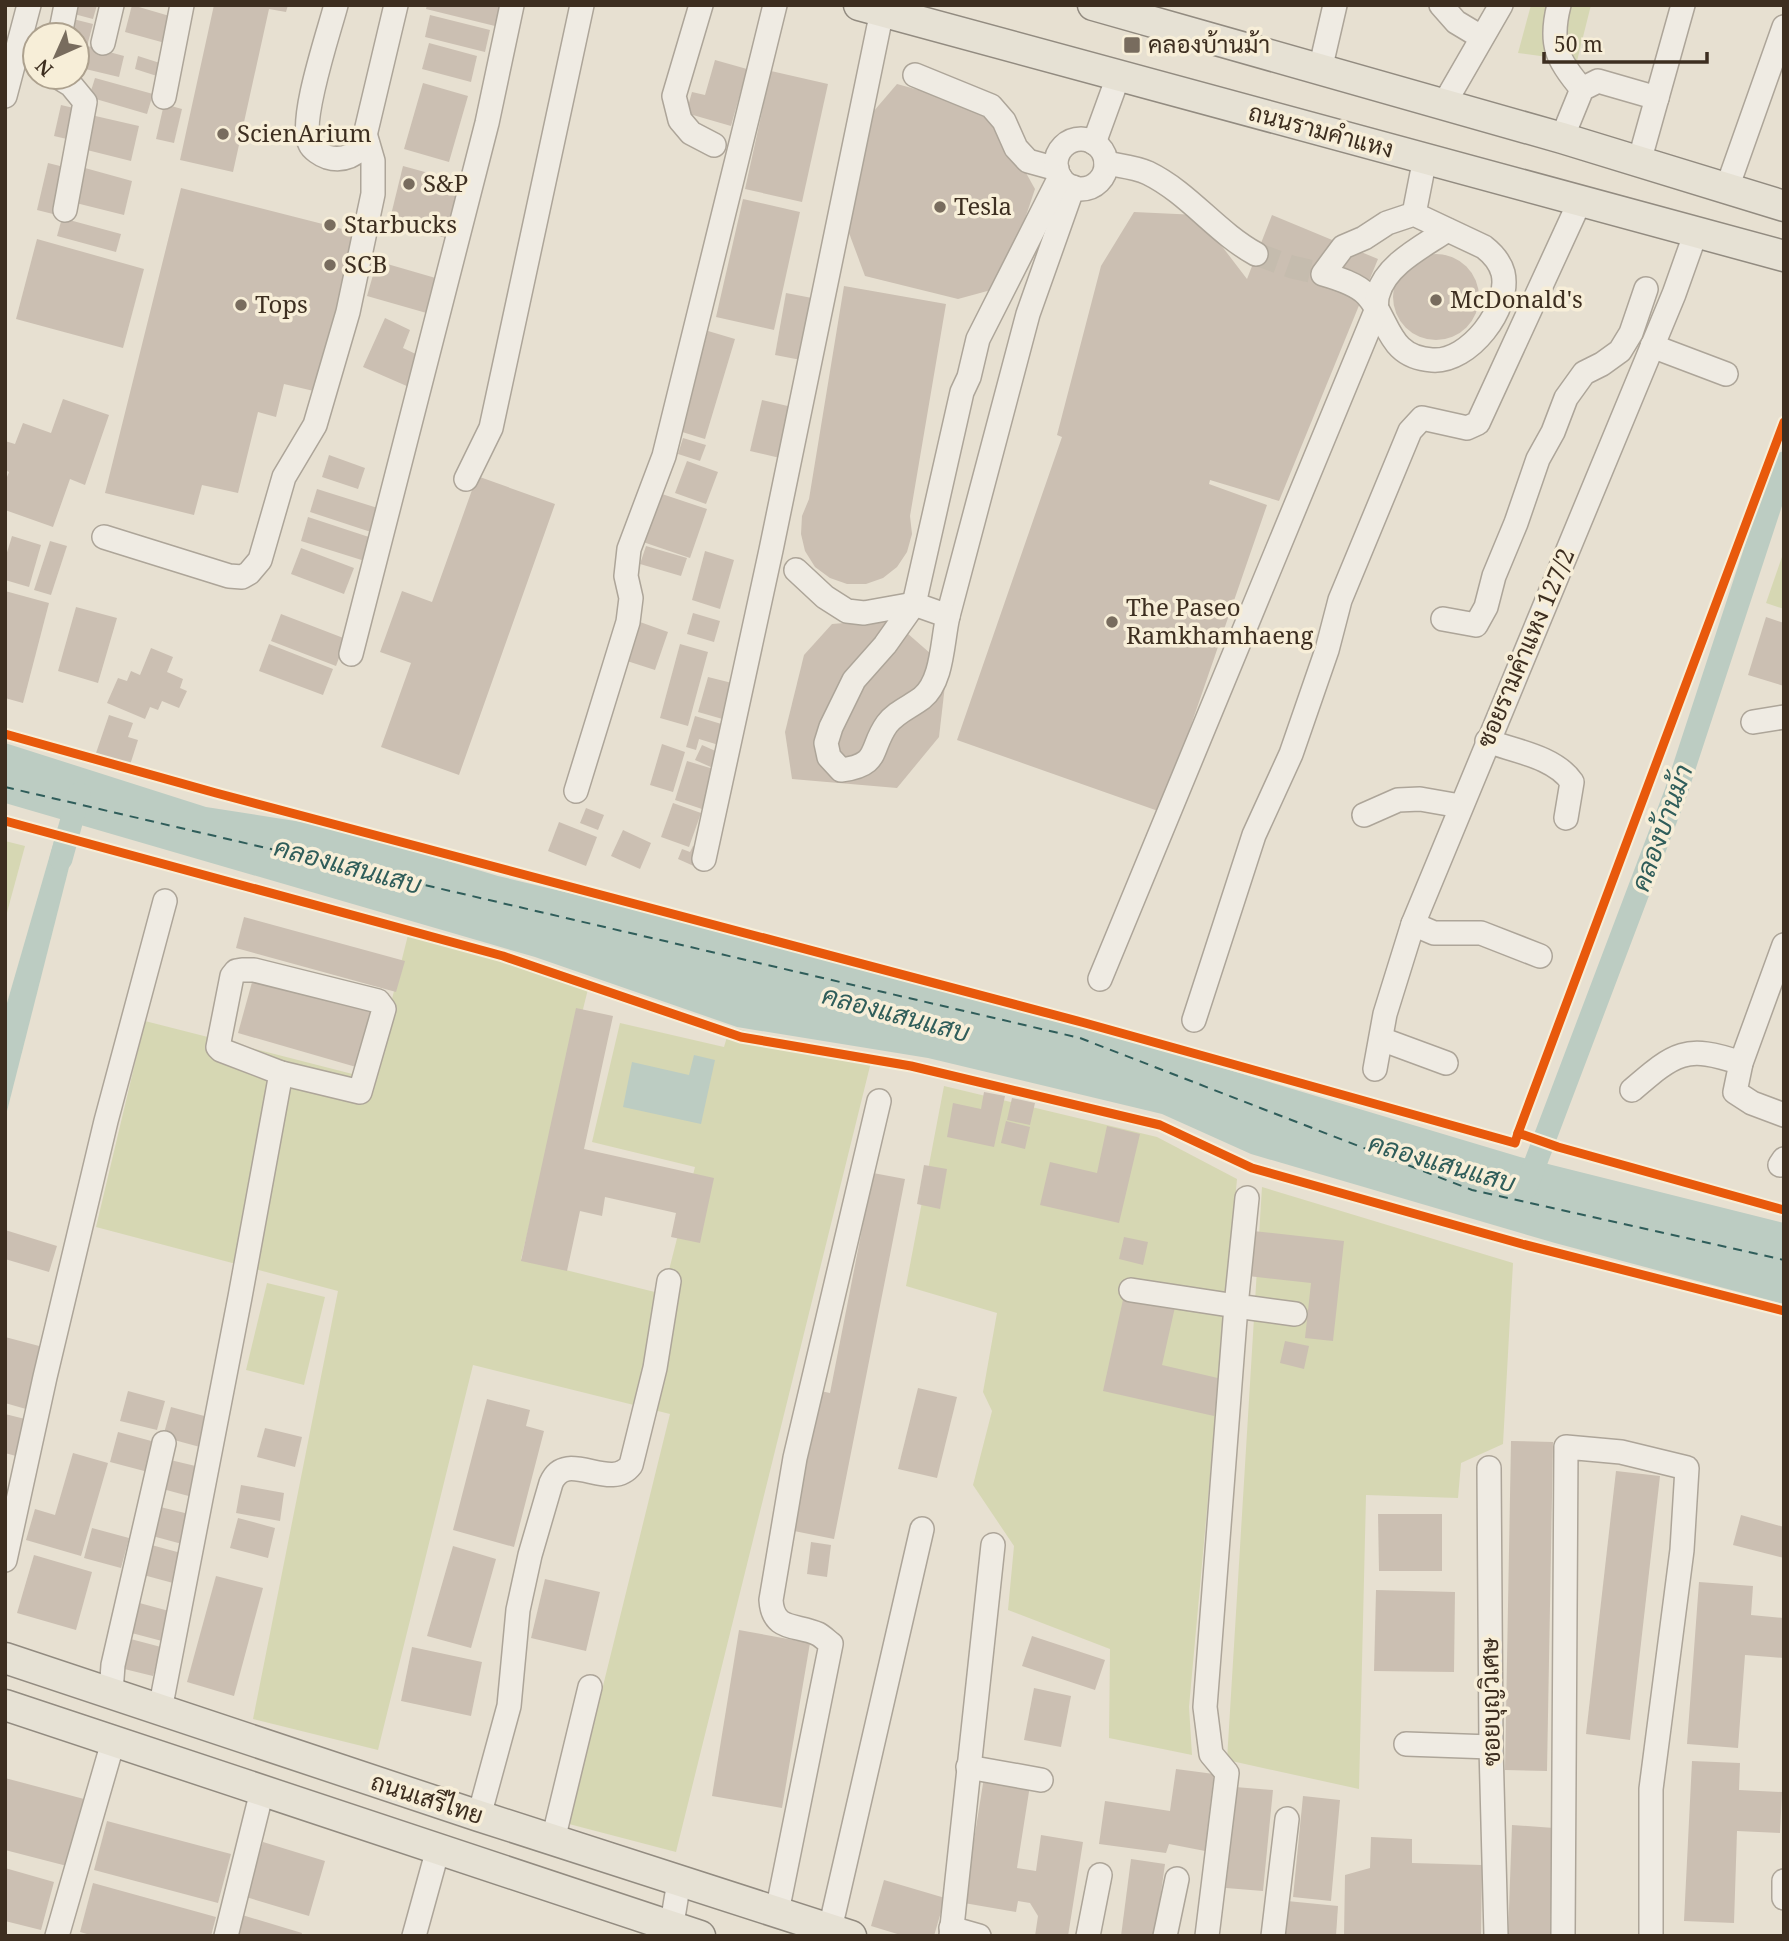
<svg xmlns="http://www.w3.org/2000/svg" width="1789" height="1941" font-family="'Noto Serif',Sarabun,serif">
  <style>
    .green { fill: #d6d7b3 }
    .water { fill: #bcccc2 }
    .lines { fill: none; stroke-linecap: round; stroke-linejoin: round }
    .canal { stroke: #bcccc2; stroke-width: 23 }
    .ferry { stroke: #2f5d5a; stroke-width: 2; stroke-dasharray: 9 7; stroke-linecap: butt }
    .building { fill: #cbbfb2 }
    .minor-tunnel { stroke: #c5bcae; stroke-width: 23; stroke-dasharray: 23 11; stroke-linecap: butt }
    .minor-casing { stroke: #ada599; stroke-width: 26 }
    .major-casing { stroke: #928b80; stroke-width: 33 }
    .minor { stroke: #efebe3; stroke-width: 23 }
    .major { stroke: #e6e1d4; stroke-width: 30 }
    .cycleway-casing { stroke: #f7eed8; stroke-width: 13 }
    .cycleway { stroke: #e8590c; stroke-width: 9 }
    .poi-dot { fill: #786c5e; stroke: #f7eed8; stroke-width: 2.5 }
    .labels { text-anchor: middle; stroke-width: 7; stroke-linejoin: round; paint-order: stroke }
    .poi-label { font-size: 24px; fill: #3d2e20; stroke: #f7eed8; text-anchor: start }
    .street-label { font-size: 24px; fill: #3d2e20; stroke: #f7eed8 }
    .water-label { font-size: 26px; font-style: italic; fill: #2f5d5a; stroke: #f7eed8 }
  </style>
  <rect width="100%" height="100%" fill="#e7e0d1"/>
  <g class="green">
    <path d="M1531 5H1591L1577 61 1518 53Z"/>
    <path d="M1784 551V609L1766 603Z"/>
    <path d="M5 841 25 846 5 920Z"/>
    <path d="M408 935 590 981 521 1259 663 1294 695 1167 592 1142 620 1023 724 1047 730 1027 871 1062 676 1852 569 1824 670 1414 473 1365 378 1750 253 1719 338 1291 96 1227 145 1021 372 1079Z"/>
    <path d="M944 1086 1157 1137 1237 1179 1189 1707 1192 1755 1109 1738 1110 1649 1008 1610 1014 1546 973 1485 992 1411 983 1392 997 1313 906 1286Z"/>
    <path d="M1262 1187 1513 1263 1503 1444 1461 1463 1458 1498 1366 1495 1359 1789 1227 1760Z"/>
    <path d="M267 1283 325 1297 304 1385 246 1370Z"/>
  </g>
  <g class="water">
    <path d="M5 743 206 807 333 827 498 876 741 934 1196 1060 1520 1157 1784 1223V1304L1555 1243 1251 1154 1162 1114 928 1058 737 1027 535 957 5 803Z"/>
    <path d="M58 827 78 832 5 1119V1010Z"/>
    <path d="M694 1055 715 1060 701 1124 623 1107 632 1062 689 1075Z"/>
  </g>
  <g class="lines">
    <g class="canal">
      <path d="M61 859 79 794"/>
      <path d="M1526 1188 1676 792 1784 463"/>
    </g>
    <path class="ferry" d="M5 787 1080 1038 1472 1190 1784 1260"/>
  </g>
  <g class="building">
    <path d="M76 5H97L93 19 74 14Z"/>
    <path d="M132 5 173 17 165 43 125 32Z"/>
    <path d="M214 5H288L286 12 269 9 233 172 180 160Z"/>
    <path d="M427 5H500L495 26 426 9Z"/>
    <path d="M430 15 490 30 485 52 425 37Z"/>
    <path d="M73 19 93 24 87 46 124 56 119 77 77 67V35H69Z"/>
    <path d="M429 43 477 56 471 82 422 69Z"/>
    <path d="M138 56 163 64 160 77 135 69Z"/>
    <path d="M715 60 747 69 731 126 686 113 692 92 705 95Z"/>
    <path d="M771 71 828 84 802 202 745 189Z"/>
    <path d="M95 78 153 94 147 114 89 97Z"/>
    <path d="M423 83 468 96 449 162 404 149Z"/>
    <path d="M897 84 991 110 1035 189 1002 287 958 299 865 276 846 225 873 112Z"/>
    <path d="M164 104 182 109 174 143 156 139Z"/>
    <path d="M61 105 78 109 71 140 54 136Z"/>
    <path d="M91 115 139 126 131 161 83 149Z"/>
    <path d="M48 163 64 167 53 214 37 210Z"/>
    <path d="M403 166 465 183 450 239 389 223Z"/>
    <path d="M85 168 132 181 124 215 76 203Z"/>
    <path d="M181 188 358 233 318 392 284 384 276 417 258 412 238 493 202 485 194 515 105 493Z"/>
    <path d="M743 199 800 212 774 330 716 317Z"/>
    <path d="M1134 212 1198 215 1247 279 1272 215 1378 259 1279 501 1210 480 1209 484 1267 505 1161 812 957 740 1062 437 1057 435 1101 266Z"/>
    <path d="M62 218 121 234 116 252 57 236Z"/>
    <path d="M37 239 144 269 123 348 16 319Z"/>
    <circle cx="1436" cy="297" r="43"/>
    <path d="M377 261 439 279 430 314 367 296Z"/>
    <path d="M844 286 946 304 910 516 912 534 907 552 897 567 883 578 866 584H847L830 578 815 567 805 551 801 534 802 516 809 499Z"/>
    <path d="M786 293 812 298 801 360 775 355Z"/>
    <path d="M385 318 410 330 403 348 422 357 409 387 363 367Z"/>
    <path d="M708 331 735 339 705 439 679 431Z"/>
    <path d="M63 399 109 415 85 485 70 479 53 527 5 510V482L9 472 5 470V441L15 444 23 423 51 433Z"/>
    <path d="M762 400 792 407 780 458 750 451Z"/>
    <path d="M683 438 706 445 700 461 678 454Z"/>
    <path d="M329 455 365 468 358 489 322 477Z"/>
    <path d="M687 461 718 472 706 504 675 493Z"/>
    <path d="M477 476 555 504 459 775 381 747 411 663 380 652 402 591 432 602Z"/>
    <path d="M317 489 384 510 377 534 310 512Z"/>
    <path d="M659 493 707 509 690 558 643 542Z"/>
    <path d="M308 517 375 539 368 562 301 541Z"/>
    <path d="M12 536 41 545 29 587 5 580V559Z"/>
    <path d="M50 541 67 546 51 595 34 590Z"/>
    <path d="M646 546 687 558 681 576 640 564Z"/>
    <path d="M301 548 354 568 344 594 291 574Z"/>
    <path d="M705 551 734 560 720 609 692 600Z"/>
    <path d="M5 591 49 603 23 703 5 698Z"/>
    <path d="M76 607 117 618 98 683 58 671Z"/>
    <path d="M693 613 720 621 714 642 687 634Z"/>
    <path d="M281 614 346 639 336 666 271 641Z"/>
    <path d="M1766 617 1784 623V686L1748 675Z"/>
    <path d="M891 619 947 668 939 737 897 788 792 779 785 732 804 655 832 624Z"/>
    <path d="M640 622 668 632 655 670 627 661Z"/>
    <path d="M269 644 333 669 323 695 259 671Z"/>
    <path d="M680 644 708 652 688 726 660 718Z"/>
    <path d="M151 648 173 657 167 672 183 679 180 688 187 691 179 708 162 701 158 710 150 707 145 719 107 703 118 678 127 681 131 671 140 675Z"/>
    <path d="M708 677 736 684 726 720 698 712Z"/>
    <path d="M109 715 133 723 128 737 138 740 130 765 96 753Z"/>
    <path d="M695 716 728 726 722 746 699 739 696 750 686 747Z"/>
    <path d="M662 744 685 752 673 792 650 785Z"/>
    <path d="M702 745 720 753 713 768 695 760Z"/>
    <path d="M687 761 720 771 708 811 675 800Z"/>
    <path d="M673 803 701 813 689 847 661 837Z"/>
    <path d="M586 808 604 815 598 830 580 823Z"/>
    <path d="M559 822 597 837 586 866 548 851Z"/>
    <path d="M623 830 651 843 640 869 611 856Z"/>
    <path d="M693 846 703 850 696 867 678 859 682 849 690 852Z"/>
    <path d="M244 917 405 961 396 992 236 948Z"/>
    <path d="M254 975 379 1011 363 1069 238 1033Z"/>
    <path d="M576 1008 613 1016 584 1149 714 1178 700 1243 671 1237 676 1213 605 1197 602 1216 580 1211 567 1271 521 1261Z"/>
    <path d="M984 1092 1005 1096 994 1147 947 1137 953 1103 981 1109Z"/>
    <path d="M1012 1098 1035 1103 1030 1125 1007 1120Z"/>
    <path d="M1006 1121 1030 1127 1025 1149 1001 1143Z"/>
    <path d="M1107 1126 1140 1134 1119 1223 1040 1205 1050 1162 1097 1173Z"/>
    <path d="M924 1165 947 1169 940 1209 917 1204Z"/>
    <path d="M873 1173 905 1179 834 1539 789 1530 816 1390 830 1393Z"/>
    <path d="M5 1230 57 1246 49 1272 5 1259Z"/>
    <path d="M1253 1231 1344 1241 1333 1341 1305 1338 1311 1283 1248 1276Z"/>
    <path d="M1124 1237 1148 1242 1143 1265 1119 1259Z"/>
    <path d="M1124 1295 1175 1307 1162 1365 1222 1379 1214 1416 1103 1391Z"/>
    <path d="M5 1337 43 1347 26 1409 5 1403Z"/>
    <path d="M1285 1341 1309 1346 1304 1369 1280 1363Z"/>
    <path d="M918 1388 957 1397 937 1478 898 1469Z"/>
    <path d="M128 1391 165 1401 157 1430 120 1421Z"/>
    <path d="M487 1399 530 1410 526 1426 544 1431 514 1547 453 1530Z"/>
    <path d="M171 1407 208 1417 200 1447 163 1437Z"/>
    <path d="M5 1414 25 1419 16 1456 5 1453Z"/>
    <path d="M265 1428 302 1437 295 1467 257 1457Z"/>
    <path d="M118 1432 155 1442 148 1472 110 1462Z"/>
    <path d="M1511 1441 1553 1442 1547 1771 1505 1770Z"/>
    <path d="M73 1453 108 1463 81 1556 26 1540 35 1509 55 1515Z"/>
    <path d="M166 1459 204 1468 196 1498 159 1488Z"/>
    <path d="M1616 1471 1660 1476 1630 1740 1586 1734Z"/>
    <path d="M241 1485 284 1493 280 1521 236 1513Z"/>
    <path d="M152 1505 189 1514 182 1544 145 1534Z"/>
    <path d="M1378 1514H1442V1571H1379Z"/>
    <path d="M1741 1515 1784 1527V1558L1733 1545Z"/>
    <path d="M238 1518 275 1528 268 1558 230 1548Z"/>
    <path d="M92 1528 129 1538 121 1568 84 1558Z"/>
    <path d="M811 1542 831 1545 827 1577 807 1574Z"/>
    <path d="M144 1543 181 1553 173 1583 136 1573Z"/>
    <path d="M453 1546 496 1559 471 1648 427 1636Z"/>
    <path d="M34 1555 92 1572 76 1630 17 1613Z"/>
    <path d="M216 1576 263 1588 234 1696 187 1682Z"/>
    <path d="M545 1579 600 1592 586 1651 531 1638Z"/>
    <path d="M1699 1582 1753 1586 1751 1615 1784 1618V1658L1745 1655 1738 1748 1687 1744Z"/>
    <path d="M1376 1590 1455 1592 1454 1672 1374 1671Z"/>
    <path d="M132 1601 169 1611 162 1641 124 1631Z"/>
    <path d="M739 1630 810 1643 782 1808 712 1796Z"/>
    <path d="M1032 1636 1105 1660 1095 1690 1022 1666Z"/>
    <path d="M123 1637 161 1647 153 1676 116 1667Z"/>
    <path d="M412 1647 482 1662 471 1716 401 1701Z"/>
    <path d="M1034 1688 1071 1696 1061 1747 1024 1740Z"/>
    <path d="M1692 1761 1740 1763 1739 1790 1782 1792 1780 1833 1737 1831 1734 1923 1684 1921Z"/>
    <path d="M1176 1769 1214 1774 1205 1851 1169 1844 1166 1853 1099 1844 1105 1801 1170 1811Z"/>
    <path d="M985 1771 1031 1779 1017 1868 1036 1871 1041 1835 1083 1842 1068 1936H1035L1038 1916 1030 1903 1018 1901 1016 1912 964 1903Z"/>
    <path d="M5 1778 84 1799 67 1866 5 1850Z"/>
    <path d="M1235 1787 1273 1790 1263 1891 1226 1888Z"/>
    <path d="M1303 1796 1340 1800 1331 1901 1293 1897Z"/>
    <path d="M107 1821 231 1854 218 1903 94 1870Z"/>
    <path d="M1512 1825 1554 1828 1550 1936H1508Z"/>
    <path d="M1371 1837 1412 1839V1863L1482 1865 1481 1936H1344L1345 1875 1370 1868Z"/>
    <path d="M263 1842 325 1861 309 1916 246 1897Z"/>
    <path d="M1131 1859 1165 1864 1155 1936H1121Z"/>
    <path d="M5 1868 54 1882 41 1930 5 1921Z"/>
    <path d="M884 1880 945 1898 934 1936H904L871 1926Z"/>
    <path d="M93 1883 216 1917 211 1936H94L80 1932Z"/>
    <path d="M1287 1901 1338 1906 1336 1936H1284Z"/>
    <path d="M239 1914 302 1933 301 1936H233Z"/>
  </g>
  <g class="lines">
    <path class="minor-tunnel" d="M1256 254 1292 267 1323 274"/>
    <defs>
      <g id="minor">
        <path d="M336 5C329 32 298 122 310 144 312 149 321 155 327 157 340 161 352 157 362 148L396 5"/>
        <path d="M701 5 674 96 680 120 691 133 714 145"/>
        <path d="M1441 5 1456 22 1481 37"/>
        <path d="M1559 5C1549 44 1557 60 1582 89"/>
        <path d="M60 35 66 5"/>
        <path d="M103 43 112 5"/>
        <path d="M1320 70 1335 5"/>
        <path d="M915 75 991 106 1004 121 1016 148 1028 161 1057 169"/>
        <path d="M58 77 71 85 85 102 65 210"/>
        <path d="M5 96 29 5"/>
        <path d="M164 97 182 5"/>
        <path d="M1444 104 1501 5"/>
        <path d="M1562 138 1582 89 1598 81 1657 98"/>
        <circle cx="1081" cy="164" r="25"/>
        <path d="M1094 143 1118 77"/>
        <path d="M1639 162 1683 5"/>
        <path d="M1106 163C1120 166 1135 167 1148 173 1189 193 1216 232 1256 254"/>
        <path d="M1727 188 1784 27"/>
        <path d="M1414 214 1387 223 1364 238 1343 247 1323 274C1337 278 1357 284 1367 295 1390 320 1387 357 1432 360 1469 363 1511 308 1503 273 1500 262 1493 254 1484 247L1414 214 1425 158"/>
        <path d="M1652 346 1726 374"/>
        <path d="M466 479 491 428 582 5"/>
        <path d="M104 537 229 576 242 577 249 573 260 560 284 477 315 425 348 312 373 194V161L366 137"/>
        <path d="M796 570 825 597 847 611 864 613 914 604 948 616 1028 314 1073 187"/>
        <path d="M948 616C942 641 943 681 922 698 910 707 896 712 887 724 869 749 881 765 841 770L829 757 826 743 831 727 854 680 885 645 914 604 962 392 969 377 978 339 1060 177"/>
        <path d="M1443 619 1476 625 1486 607 1494 576 1516 523 1538 459 1553 432 1566 398 1584 373 1602 364 1620 351 1631 333 1646 289"/>
        <path d="M351 654 487 123 512 5"/>
        <path d="M1753 722 1784 717"/>
        <path d="M1487 741C1515 751 1555 757 1572 782L1566 818"/>
        <path d="M576 791 628 622 631 598 626 576 629 549 664 456 775 5"/>
        <path d="M1364 815 1398 800 1420 799 1460 806"/>
        <path d="M704 859 771 550 882 11"/>
        <path d="M1413 924 1434 933H1481L1540 956"/>
        <path d="M1784 945 1741 1063 1735 1092 1752 1103 1784 1115"/>
        <path d="M242 970H254L378 1001 384 1009 360 1092 281 1073 221 1050 218 1047 232 976 236 971Z"/>
        <path d="M1100 979 1376 311C1377 305 1376 299 1378 294 1386 264 1424 246 1447 230"/>
        <path d="M1194 1020 1254 835 1291 754 1327 650 1340 600 1410 431 1422 418 1467 428 1478 423 1580 201"/>
        <path d="M1381 1039 1446 1063"/>
        <path d="M1375 1069 1385 1014 1413 924 1674 294 1696 232"/>
        <path d="M1632 1090C1675 1053 1685 1044 1741 1063"/>
        <path d="M1780 1165 1784 1159"/>
        <path d="M1247 1198 1236 1306 1295 1314"/>
        <path d="M1131 1290 1236 1306 1205 1707 1211 1754 1227 1773 1207 1936"/>
        <path d="M1489 1468 1491 1747 1496 1936"/>
        <path d="M5 1560 45 1377 106 1121 165 901"/>
        <path d="M111 1692 113 1665 164 1443"/>
        <path d="M160 1710 240 1297 281 1073"/>
        <path d="M1406 1744 1491 1747"/>
        <path d="M968 1767 1041 1780"/>
        <path d="M479 1816 509 1706 518 1610 530 1555 551 1483C566 1447 610 1493 631 1465L655 1368 669 1281"/>
        <path d="M553 1840 590 1687"/>
        <path d="M1784 1881V1898"/>
        <path d="M777 1912 831 1644C827 1641 822 1636 818 1634 797 1624 773 1632 771 1600L795 1458 879 1101"/>
        <path d="M951 1928 979 1936"/>
        <path d="M830 1929 922 1529"/>
        <path d="M57 1936 113 1742"/>
        <path d="M226 1936 262 1791"/>
        <path d="M414 1936 438 1849"/>
        <path d="M670 1936 679 1881"/>
        <path d="M951 1936 993 1545"/>
        <path d="M1088 1936 1100 1875"/>
        <path d="M1165 1936 1177 1879"/>
        <path d="M1273 1936 1287 1819"/>
        <path d="M1563 1936 1566 1447 1621 1452 1687 1468 1682 1550 1651 1789V1936"/>
      </g>
      <g id="major">
        <path d="M859 5 1784 256"/>
        <path d="M1093 5 1562 138 1784 206"/>
        <path d="M5 1658 479 1816 851 1936"/>
        <path d="M5 1705 700 1936"/>
      </g>
    </defs>
    <use href="#minor" class="minor-casing"/>
    <use href="#major" class="major-casing"/>
    <use href="#minor" class="minor"/>
    <use href="#major" class="major"/>
    <defs>
      <g id="cycleway">
        <path d="M5 734 216 793 1085 1023 1515 1143 1518 1133 1558 1147 1784 1210"/>
        <path d="M5 821 503 956 741 1037 911 1066 1160 1125 1252 1168 1522 1244 1784 1311"/>
        <path d="M1518 1133 1784 422"/>
      </g>
    </defs>
    <use href="#cycleway" class="cycleway-casing"/>
    <use href="#cycleway" class="cycleway"/>
  </g>
  <g class="poi-dot">
    <rect x="1123" y="36" width="18" height="18" rx="3.5"/>
    <circle cx="223" cy="134" r="7"/>
    <circle cx="409" cy="184" r="7"/>
    <circle cx="940" cy="207" r="7"/>
    <circle cx="330" cy="225" r="7"/>
    <circle cx="330" cy="265" r="7"/>
    <circle cx="1436" cy="300" r="7"/>
    <circle cx="241" cy="305" r="7"/>
    <circle cx="1112" cy="622" r="7"/>
  </g>
  <g class="labels">
    <g class="poi-label">
      <text x="1148" y="53">คลองบ้านม้า</text>
      <text x="237" y="142">ScienArium</text>
      <text x="423" y="192">S&amp;P</text>
      <text x="954" y="215">Tesla</text>
      <text x="344" y="233">Starbucks</text>
      <text x="344" y="273">SCB</text>
      <text x="1450" y="308">McDonald's</text>
      <text x="255" y="313">Tops</text>
      <text x="1126" y="616">The Paseo<tspan x="1126" dy="28">Ramkhamhaeng</tspan></text>
    </g>
    <g class="street-label">
      <text transform="translate(1321 131) rotate(15)" y="8">ถนนรามคำแหง</text>
      <text transform="translate(1526 648) rotate(-67)" y="8">ซอยรามคำแหง 127/2</text>
      <text transform="translate(1491 1702) rotate(-91)" y="8">ซอยบุญวิเศษ</text>
      <text transform="translate(427 1799) rotate(18)" y="8">ถนนเสรีไทย</text>
    </g>
    <g class="water-label">
      <text transform="translate(1662 828) rotate(-70)" y="9">คลองบ้านม้า</text>
      <text transform="translate(348 866) rotate(15)" y="9">คลองแสนแสบ</text>
      <text transform="translate(896 1014) rotate(15)" y="9">คลองแสนแสบ</text>
      <text transform="translate(1442 1163) rotate(16)" y="9">คลองแสนแสบ</text>
    </g>
  </g>
  <rect width="1789" height="1941" fill="none" stroke="#3d2e20" stroke-width="14"/>
  <g transform="translate(56 56) rotate(225)"><circle r="33" fill="#f7eed8" stroke="#ada18e" stroke-width="2"/>
  <path d="M0-5L12 26L0 18L-12 26Z" fill="#786c5e"/>
  <text y="-10" font-size="19" font-weight="bold" text-anchor="middle" fill="#3d2e20">N</text>
  </g>
  <path d="M1544 52v10h163v-10" fill="none" stroke="#3d2e20" stroke-width="3.5"/>
  <text x="1554" y="52" font-size="21" fill="#3d2e20" stroke="#f7eed8" stroke-width="5" paint-order="stroke">50 m</text>
</svg>
